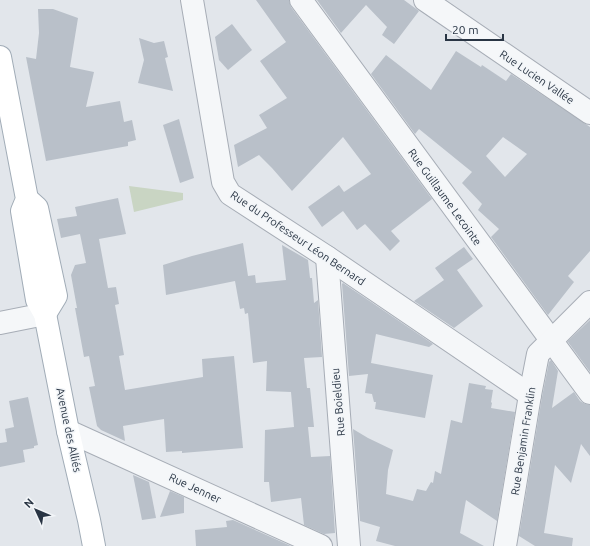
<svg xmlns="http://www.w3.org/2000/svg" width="590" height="546" font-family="Ubuntu,sans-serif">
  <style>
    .green { fill: #c9d5c3 }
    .building { fill: #b9c0c9; fill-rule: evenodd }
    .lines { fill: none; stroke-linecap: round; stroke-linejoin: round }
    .minor-casing { stroke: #a7adb6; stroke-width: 24 }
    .major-casing { stroke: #a1acb7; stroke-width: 24 }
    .minor { stroke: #f5f7f9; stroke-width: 22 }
    .major { stroke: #fff; stroke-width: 22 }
    .labels { text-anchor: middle; stroke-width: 3; stroke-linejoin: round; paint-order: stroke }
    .street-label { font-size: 11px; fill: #293544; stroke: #f2f5f8 }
  </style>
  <rect width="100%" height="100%" fill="#e2e6eb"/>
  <path class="green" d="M129 186 183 193V200L134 212Z"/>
  <g class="building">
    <path d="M256 0H289L291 7 432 199 391 231 400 241 390 251 365 224 357 230 343 211 322 227 308 207 339 185 344 192 371 174 343 137 292 191 272 168 259 155 238 167 234 145 267 128 259 115 287 98 260 61 286 42Z"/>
    <path d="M317 0H404L419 11 394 44 382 35 387 27 366 5 341 33Z"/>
    <path d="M38 9H53L78 18 70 67 94 72 86 107 120 101 124 122 132 120 136 140 128 142V146L46 161 26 57 36 59 39 33Z"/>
    <path d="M232 24 252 50 228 70 219 60 215 37Z"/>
    <path d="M139 38 154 43 164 41 168 57 165 58 173 91 138 83 144 60Z"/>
    <path d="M456 51 481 67 482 65 506 81 511 74 590 127V251L568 276 574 282 548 315 491 237 499 229 478 210 482 204 462 183 472 172 419 129 415 134 371 74 386 55 431 90ZM503 137 527 154 505 177 486 156Z"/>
    <path d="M179 119 194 178 180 183 163 125Z"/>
    <path d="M118 198 126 234 99 239 108 288 116 287 119 304 115 305 124 355 119 356 125 390 203 377 202 359 234 356 243 448 182 453V451L166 452 164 419 123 426 125 441 101 430 97 426 89 387 95 386 89 356 84 357 75 308H77L71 275 75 265 86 263 80 234 61 238 57 219 77 216 75 207Z"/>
    <path d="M243 243 248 276 255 275 256 283 286 280 282 245 308 260 310 278H312L314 303 318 300 322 357 304 358 307 388H310L314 427H308L311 457 330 456 335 533 324 534 304 525 301 498 271 502 269 482H264L265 430 294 427 291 392 266 391 267 361 253 363 248 313 245 314 244 308 240 309 235 281 166 295 163 265 192 256Z"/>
    <path d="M464 247 473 259 457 270 483 306 454 328 414 301 444 280 435 268Z"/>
    <path d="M343 283 433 344 429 347 376 334 371 363 433 375 425 418 375 409 376 402H374L372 394 365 393 368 374 349 376 342 284Z"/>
    <path d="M590 320V372L568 342V341Z"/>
    <path d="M551 360 558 371 552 408 574 392 580 401 585 404 590 405V456L581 444 571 483 555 465 544 533 573 538 572 546H535L519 536 542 397 549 362Z"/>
    <path d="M469 383 486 386 485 389 493 390 491 402 492 403 491 408 515 412 497 521 466 500 460 533 484 546H395L376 541 380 527 360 521 353 429 368 438 393 450 388 470 386 494 413 501 417 489 426 491 431 482 433 483 435 471 441 474 451 420 462 423Z"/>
    <path d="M28 397 38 445 34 446V448L23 450 25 462 0 467V443L7 442 5 429 14 427 9 401Z"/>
    <path d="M133 475 149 482 156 518 142 520Z"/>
    <path d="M170 491 184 497V513L160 517Z"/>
    <path d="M233 520 291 546H196L195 530 227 527 226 521Z"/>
  </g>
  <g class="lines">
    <defs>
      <g id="minor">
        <path d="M192 0 223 182 230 194 327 257 530 395"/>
        <path d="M301 0 590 393"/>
        <path d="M425 0 590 113"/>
        <path d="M327 257 349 546"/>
        <path d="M0 323 45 314"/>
        <path d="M68 431 321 546"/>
        <path d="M505 546 530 395 538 354 590 302"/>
      </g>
      <g id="major">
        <path d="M0 57 27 199 22 211 37 300 45 314 68 431 89 520 94 546"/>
        <path d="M27 199 37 208 56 296 45 314"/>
      </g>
    </defs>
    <use href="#minor" class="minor-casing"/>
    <use href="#major" class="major-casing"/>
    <use href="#minor" class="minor"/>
    <use href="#major" class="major"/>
  </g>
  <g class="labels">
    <g class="street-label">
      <text transform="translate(537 77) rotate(34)" y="4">Rue Lucien Vallée</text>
      <text transform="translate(445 197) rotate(54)" y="4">Rue Guillaume Lecointe</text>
      <text transform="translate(298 238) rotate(34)" y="4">Rue du Professeur Léon Bernard</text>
      <text transform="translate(338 402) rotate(-95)" y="4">Rue Boieldieu</text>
      <text transform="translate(69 430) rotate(78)" y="4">Avenue des Alliés</text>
      <text transform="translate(523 441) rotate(-81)" y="4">Rue Benjamin Franklin</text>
      <text transform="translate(195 488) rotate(25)" y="4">Rue Jenner</text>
    </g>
  </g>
  <g transform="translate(36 510) rotate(314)" stroke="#f2f5f8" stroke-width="3" paint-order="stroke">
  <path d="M0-3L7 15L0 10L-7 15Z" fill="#293544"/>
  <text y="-6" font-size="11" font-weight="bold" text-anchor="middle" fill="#293544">N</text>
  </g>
  <path d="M446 34v6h57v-6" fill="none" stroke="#293544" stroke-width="2"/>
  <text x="452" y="34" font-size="12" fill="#293544" stroke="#f2f5f8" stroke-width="3" paint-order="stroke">20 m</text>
</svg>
